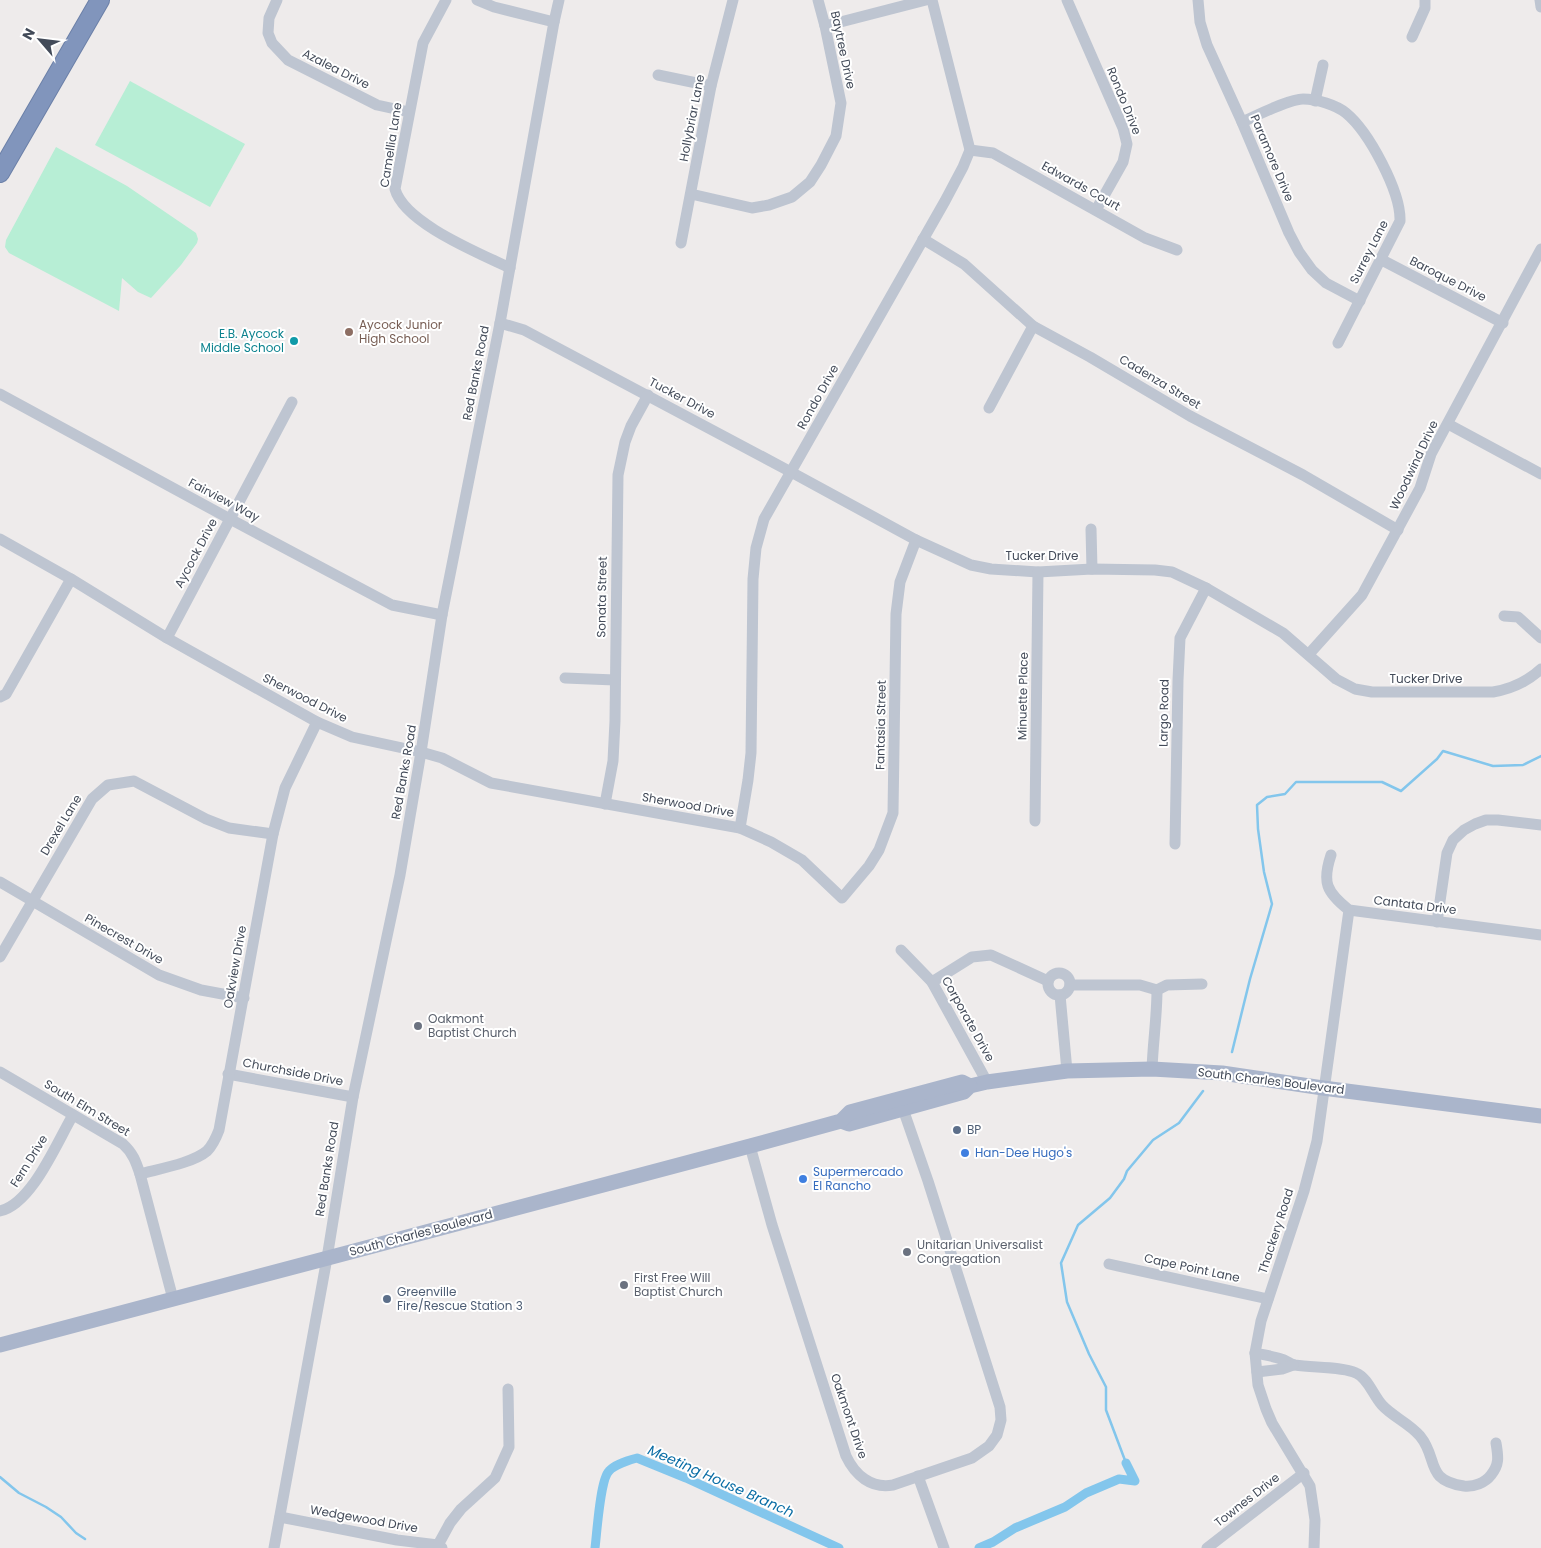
<svg xmlns="http://www.w3.org/2000/svg" width="1541" height="1548" font-family="Poppins,sans-serif">
  <style>
    .grass { fill: #b7eed5 }
    .lines { fill: none; stroke-linecap: round; stroke-linejoin: round }
    .stream { stroke: #83c6ec; stroke-width: 2.5 }
    .canal { stroke: #83c6ec; stroke-width: 9 }
    .highway-casing { stroke: #6c80a8; stroke-width: 20 }
    .minor { stroke: #bec5d1; stroke-width: 11 }
    .major { stroke: #aab5cb; stroke-width: 15 }
    .highway { stroke: #8195bc; stroke-width: 18 }
    .education-dot { fill: #8d6e63; stroke: #fff; stroke-width: 2 }
    .culture-dot { fill: #0f9aa8; stroke: #fff; stroke-width: 2 }
    .worship-dot { fill: #6b7280; stroke: #fff; stroke-width: 2 }
    .service-dot { fill: #5c6f8a; stroke: #fff; stroke-width: 2 }
    .shop-dot { fill: #3f7fe0; stroke: #fff; stroke-width: 2 }
    .labels { text-anchor: middle; stroke-width: 4; stroke-linejoin: round; paint-order: stroke }
    .street-label { font-size: 12px; fill: #434b59; stroke: #fff }
    .education-label { font-size: 12px; fill: #785e54; stroke: #fff; text-anchor: start }
    .culture-label { font-size: 12px; fill: #0d838f; stroke: #fff; text-anchor: end }
    .worship-label { font-size: 12px; fill: #5b616d; stroke: #fff; text-anchor: start }
    .service-label { font-size: 12px; fill: #4e5e75; stroke: #fff; text-anchor: start }
    .shop-label { font-size: 12px; fill: #366cbe; stroke: #fff; text-anchor: start }
    .water-label { font-size: 14px; font-style: italic; fill: #0a6da5; stroke: #fff }
  </style>
  <rect width="100%" height="100%" fill="#eeebeb"/>
  <g class="grass">
    <path d="M130 81 245 144 210 207 95 145Z"/>
    <path d="M56 147 127 186 196 233 198 239 197 243 181 265 151 298 138 292 122 278 119 311 9 253 5 247 6 240Z"/>
  </g>
  <g class="lines">
    <g class="stream">
      <path d="M1232 1052 1250 979 1272 904 1264 872 1258 829 1257 805 1267 797 1285 794 1296 782H1382L1401 791 1437 759 1443 751 1493 766 1523 765 1541 756"/>
      <path d="M1126 1463 1106 1410V1387L1089 1354 1067 1302 1061 1263 1078 1225 1110 1198 1124 1179 1127 1171 1153 1140 1179 1123 1203 1091"/>
      <path d="M0 1477 19 1493 46 1507 61 1517 76 1533 85 1539"/>
    </g>
    <g class="canal">
      <path d="M595 1548C597 1533 600 1480 609 1471 614 1465 629 1460 637 1458L686 1478 839 1548"/>
      <path d="M979 1548 993 1542 1015 1528 1065 1507 1086 1493 1119 1479 1135 1481 1126 1463"/>
    </g>
    <defs>
      <path id="highway" d="M0 173 100 0"/>
    </defs>
    <use href="#highway" class="highway-casing"/>
    <g class="minor">
      <path d="M277 0 269 18 268 33 272 43 288 60 377 105 409 112"/>
      <path d="M446 0 423 43 395 189C404 223 479 253 510 268"/>
      <path d="M477 0 494 7 554 22"/>
      <path d="M1067 0 1123 128 1127 144 1123 162 1096 210"/>
      <path d="M1198 0 1200 22 1207 45 1242 122 1289 233 1299 252 1312 270 1326 283 1360 301"/>
      <path d="M1540 0 1541 7"/>
      <path d="M825 26 926 0"/>
      <path d="M1412 37 1425 8V0"/>
      <path d="M658 75 711 86"/>
      <path d="M1315 101 1323 65"/>
      <path d="M1242 122C1256 116 1289 99 1303 99 1317 99 1336 105 1346 113 1369 132 1401 192 1400 221L1338 343"/>
      <path d="M970 150 993 153 1145 238 1177 250"/>
      <path d="M691 194 752 208 769 205 792 197 810 182 821 165 836 136 841 103 825 26 818 0"/>
      <path d="M923 239 964 264 1033 326 1090 357 1190 416 1303 475 1398 530"/>
      <path d="M681 243 711 86 733 0"/>
      <path d="M1380 259 1503 323"/>
      <path d="M500 323 524 330 791 472 916 540 971 565 991 569 1038 572 1092 569 1155 570 1172 572 1206 588 1283 633 1336 679 1355 689 1372 692H1493C1511 689 1527 682 1541 669"/>
      <path d="M0 394 230 519 392 605 442 615"/>
      <path d="M989 408 1033 326"/>
      <path d="M1448 424 1541 474"/>
      <path d="M1091 529 1092 569"/>
      <path d="M0 539 71 579 167 638 317 722 352 737 421 752 442 758 491 783 740 828 771 842 802 860 842 898 869 866 879 850 893 813 896 614 900 582 916 540"/>
      <path d="M1504 616 1518 617 1541 638"/>
      <path d="M167 638 292 402"/>
      <path d="M1309 654 1362 595 1420 488 1431 454 1541 249"/>
      <path d="M565 678 615 680"/>
      <path d="M0 697 6 694 71 579"/>
      <path d="M605 804 613 761 615 721 618 475 625 442 631 426 648 395"/>
      <path d="M1035 821 1038 572"/>
      <path d="M740 828 748 780 751 753 753 579 756 548 764 519 945 201 963 167 970 150 932 0"/>
      <path d="M1175 844 1178 680 1180 638 1206 588"/>
      <path d="M1331 855C1322 882 1326 892 1349 910L1541 935"/>
      <path d="M0 882 159 975 201 990 244 998"/>
      <path d="M1437 922 1447 853 1453 840 1464 830 1475 824 1486 820H1498L1541 825"/>
      <path d="M901 950 932 982 987 1082"/>
      <path d="M0 957 92 799 108 785 134 781 206 819 229 828 273 834"/>
      <circle cx="1059" cy="984" r="11"/>
      <path d="M932 982 972 957 991 955 1048 981"/>
      <path d="M1070 985H1140L1157 990"/>
      <path d="M1157 990 1167 985 1202 984"/>
      <path d="M1060 995 1067 1071"/>
      <path d="M1152 1069C1153 1042 1157 1016 1157 990"/>
      <path d="M0 1072 123 1144C133 1153 136 1162 140 1174L173 1299"/>
      <path d="M228 1074 353 1097"/>
      <path d="M750 1146 772 1225 846 1456C855 1475 871 1489 893 1485L972 1458 989 1446 997 1435 1001 1420 1000 1407 928 1181 903 1109"/>
      <path d="M140 1174C158 1169 193 1163 207 1151 213 1145 216 1138 219 1130L273 834 285 788 317 722"/>
      <path d="M0 1211C32 1204 57 1142 73 1115"/>
      <path d="M1109 1264 1268 1299"/>
      <path d="M1255 1353C1264 1355 1273 1356 1281 1359 1286 1360 1290 1364 1295 1365 1312 1368 1341 1366 1356 1373 1368 1378 1373 1395 1382 1405 1393 1417 1409 1423 1420 1436 1439 1459 1424 1480 1464 1486 1474 1487 1485 1483 1491 1475 1500 1464 1498 1456 1496 1443"/>
      <path d="M1257 1372 1282 1369 1293 1365"/>
      <path d="M918 1476 944 1548"/>
      <path d="M280 1517 397 1540 438 1545 442 1548"/>
      <path d="M438 1545 450 1523 461 1509 495 1478 509 1447 508 1389"/>
      <path d="M274 1548 327 1258 353 1097 400 875 421 752 442 615 500 323 554 22 559 0"/>
      <path d="M1207 1548 1304 1473"/>
      <path d="M1314 1548 1315 1520 1310 1486 1272 1423 1266 1409 1258 1385 1255 1353 1261 1321 1304 1191 1317 1141 1349 910"/>
    </g>
    <g class="major">
      <path d="M841 1121 849 1124 964 1092 970 1086 987 1082 1067 1071 1152 1069 1222 1073 1323 1088 1541 1116"/>
      <path d="M0 1345 750 1146 841 1121 850 1112 962 1082 970 1086"/>
    </g>
    <use href="#highway" class="highway"/>
  </g>
  <circle class="education-dot" cx="349" cy="332" r="5"/>
  <circle class="culture-dot" cx="294" cy="341" r="5"/>
  <g class="worship-dot">
    <circle cx="418" cy="1026" r="5"/>
    <circle cx="907" cy="1252" r="5"/>
    <circle cx="624" cy="1285" r="5"/>
  </g>
  <g class="service-dot">
    <circle cx="957" cy="1130" r="5"/>
    <circle cx="387" cy="1299" r="5"/>
  </g>
  <g class="shop-dot">
    <circle cx="965" cy="1153" r="5"/>
    <circle cx="803" cy="1179" r="5"/>
  </g>
  <g class="labels">
    <g class="street-label">
      <text transform="translate(843 50) rotate(78)" y="4">Baytree Drive</text>
      <text transform="translate(336 69) rotate(27)" y="4">Azalea Drive</text>
      <text transform="translate(1124 101) rotate(68)" y="4">Rondo Drive</text>
      <text transform="translate(692 118) rotate(-79)" y="4">Hollybriar Lane</text>
      <text transform="translate(391 145) rotate(-81)" y="4">Camellia Lane</text>
      <text transform="translate(1272 158) rotate(67)" y="4">Paramore Drive</text>
      <text transform="translate(1081 186) rotate(29)" y="4">Edwards Court</text>
      <text transform="translate(1369 252) rotate(-63)" y="4">Surrey Lane</text>
      <text transform="translate(1448 279) rotate(27)" y="4">Baroque Drive</text>
      <text transform="translate(476 373) rotate(-79)" y="4">Red Banks Road</text>
      <text transform="translate(1160 382) rotate(31)" y="4">Cadenza Street</text>
      <text transform="translate(818 397) rotate(-61)" y="4">Rondo Drive</text>
      <text transform="translate(682 398) rotate(28)" y="4">Tucker Drive</text>
      <text transform="translate(1414 465) rotate(-65)" y="4">Woodwind Drive</text>
      <text transform="translate(224 500) rotate(28)" y="4">Fairview Way</text>
      <text transform="translate(196 553) rotate(-62)" y="4">Aycock Drive</text>
      <text x="1042" y="560">Tucker Drive</text>
      <text transform="translate(602 597) rotate(-89)" y="4">Sonata Street</text>
      <text x="1426" y="683">Tucker Drive</text>
      <text transform="translate(1023 696) rotate(-89)" y="4">Minuette Place</text>
      <text transform="translate(305 698) rotate(27)" y="4">Sherwood Drive</text>
      <text transform="translate(1164 713) rotate(-89)" y="4">Largo Road</text>
      <text transform="translate(881 725) rotate(-89)" y="4">Fantasia Street</text>
      <text transform="translate(404 772) rotate(-80)" y="4">Red Banks Road</text>
      <text transform="translate(688 805) rotate(10)" y="4">Sherwood Drive</text>
      <text transform="translate(61 825) rotate(-59)" y="4">Drexel Lane</text>
      <text transform="translate(1415 905) rotate(7)" y="4">Cantata Drive</text>
      <text transform="translate(124 939) rotate(30)" y="4">Pinecrest Drive</text>
      <text transform="translate(235 967) rotate(-80)" y="4">Oakview Drive</text>
      <text transform="translate(968 1019) rotate(61)" y="4">Corporate Drive</text>
      <text transform="translate(293 1072) rotate(11)" y="4">Churchside Drive</text>
      <text transform="translate(1271 1081) rotate(7)" y="4">South Charles Boulevard</text>
      <text transform="translate(87 1108) rotate(31)" y="4">South Elm Street</text>
      <text transform="translate(29 1161) rotate(-58)" y="4">Fern Drive</text>
      <text transform="translate(327 1169) rotate(-81)" y="4">Red Banks Road</text>
      <text transform="translate(1276 1231) rotate(-72)" y="4">Thackery Road</text>
      <text transform="translate(421 1233) rotate(-15)" y="4">South Charles Boulevard</text>
      <text transform="translate(1192 1268) rotate(12)" y="4">Cape Point Lane</text>
      <text transform="translate(849 1416) rotate(71)" y="4">Oakmont Drive</text>
      <text transform="translate(1247 1500) rotate(-38)" y="4">Townes Drive</text>
      <text transform="translate(364 1519) rotate(10)" y="4">Wedgewood Drive</text>
    </g>
    <g class="education-label">
      <text x="359" y="329">Aycock Junior<tspan x="359" dy="14">High School</tspan></text>
    </g>
    <g class="culture-label">
      <text x="284" y="338">E.B. Aycock<tspan x="284" dy="14">Middle School</tspan></text>
    </g>
    <g class="worship-label">
      <text x="428" y="1023">Oakmont<tspan x="428" dy="14">Baptist Church</tspan></text>
      <text x="917" y="1249">Unitarian Universalist<tspan x="917" dy="14">Congregation</tspan></text>
      <text x="634" y="1282">First Free Will<tspan x="634" dy="14">Baptist Church</tspan></text>
    </g>
    <g class="service-label">
      <text x="967" y="1134">BP</text>
      <text x="397" y="1296">Greenville<tspan x="397" dy="14">Fire/Rescue Station 3</tspan></text>
    </g>
    <g class="shop-label">
      <text x="975" y="1157">Han-Dee Hugo's</text>
      <text x="813" y="1176">Supermercado<tspan x="813" dy="14">El Rancho</tspan></text>
    </g>
    <g class="water-label">
      <text transform="translate(721 1481) rotate(24)" y="5">Meeting House Branch</text>
    </g>
  </g>
  <g transform="translate(40 40) rotate(298)" stroke="#ffffff" stroke-width="4" paint-order="stroke">
  <path d="M0-4L9 19L0 12L-9 19Z" fill="#434b59"/>
  <text y="-8" font-size="14" font-weight="bold" text-anchor="middle" fill="#434b59">N</text>
  </g>
</svg>
